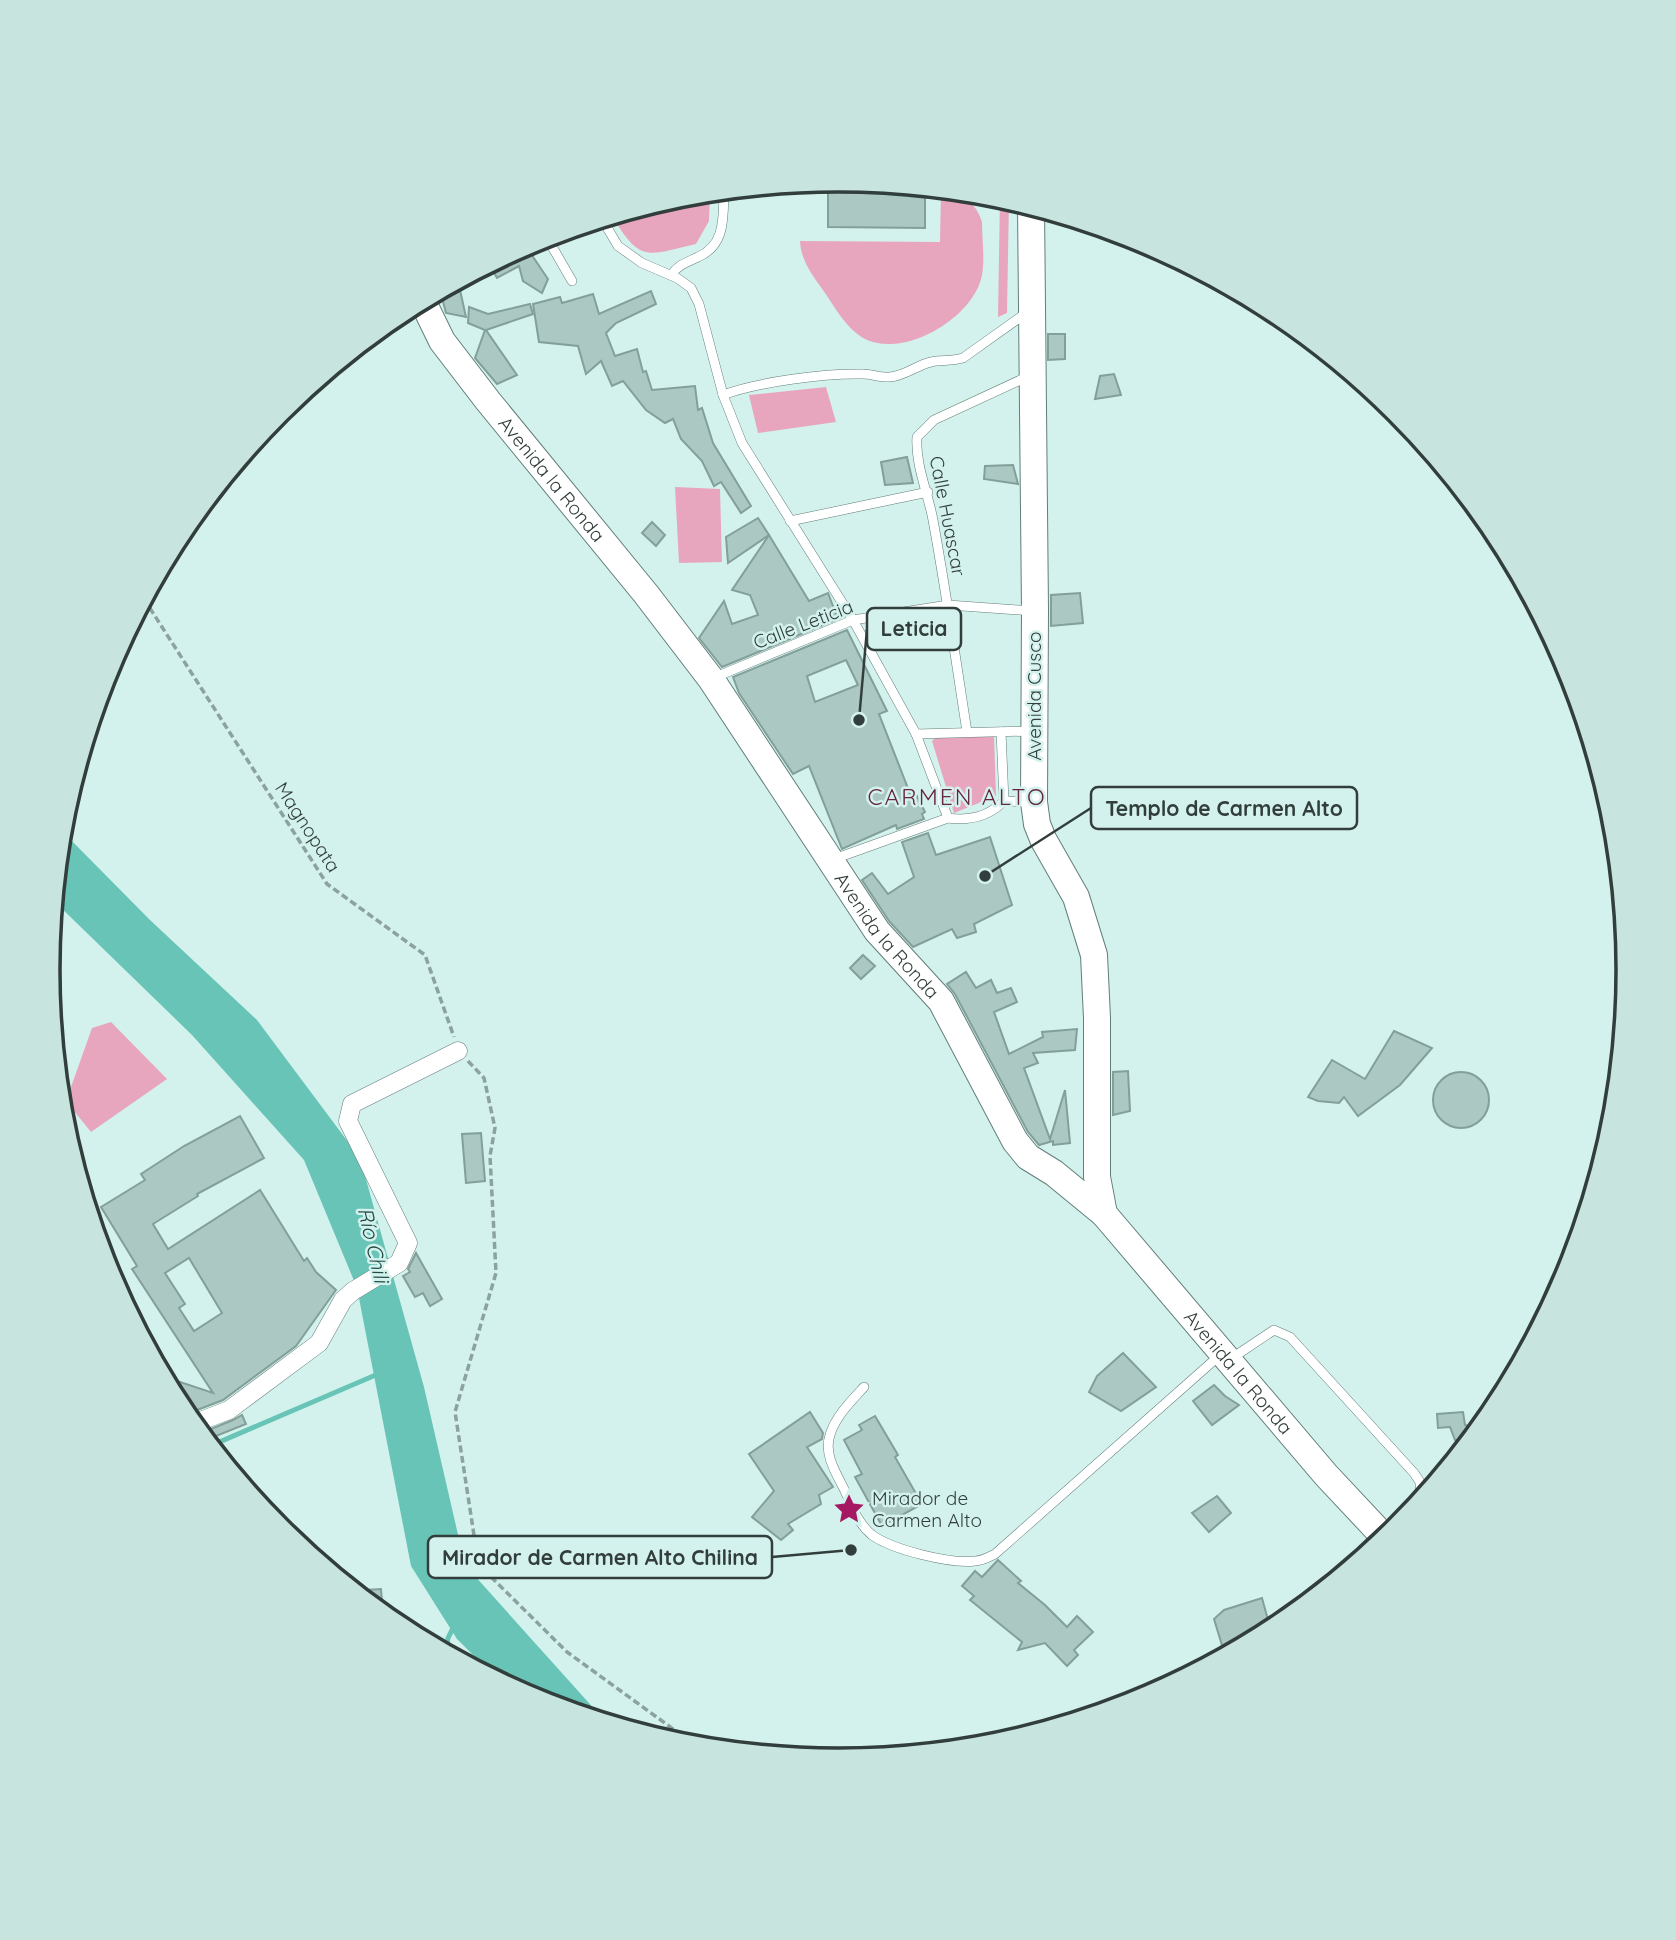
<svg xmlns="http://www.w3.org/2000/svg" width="1676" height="1940" font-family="Quicksand,sans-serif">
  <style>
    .green { fill: #e8a6be }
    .water { fill: #68c4b7 }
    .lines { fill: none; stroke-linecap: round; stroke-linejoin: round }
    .stream { stroke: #68c4b7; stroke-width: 5 }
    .building { fill: #abc8c3; stroke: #839f9a; stroke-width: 2; fill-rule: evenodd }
    .lane-casing { stroke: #627e79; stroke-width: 10 }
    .street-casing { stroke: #627e79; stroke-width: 19 }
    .secondary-casing { stroke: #627e79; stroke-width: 28 }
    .path { stroke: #8ca29e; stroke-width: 3.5; stroke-dasharray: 7 3.5; stroke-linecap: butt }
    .lane { stroke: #fff; stroke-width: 9 }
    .street { stroke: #fff; stroke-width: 18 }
    .secondary { stroke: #fff; stroke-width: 26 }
    .labels { text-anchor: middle; stroke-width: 5; stroke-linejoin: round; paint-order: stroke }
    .street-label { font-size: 19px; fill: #323e3c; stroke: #d4f2ed }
    .poi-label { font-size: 19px; fill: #323e3c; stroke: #d4f2ed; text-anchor: start }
    .water-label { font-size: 21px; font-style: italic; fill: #224b46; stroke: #d4f2ed }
    .quarter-label { font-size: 23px; letter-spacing: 2px; fill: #662542; stroke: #d4f2ed }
    .rim { fill: none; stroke: #323e3c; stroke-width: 3.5 }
    .leader { fill: none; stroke: #323e3c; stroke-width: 2.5 }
    .callout-dot { fill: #323e3c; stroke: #d4f2ed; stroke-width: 2.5 }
    .callout { fill: #d4f2ed; stroke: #323e3c; stroke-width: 2.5 }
    .callout-label { font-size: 21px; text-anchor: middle; font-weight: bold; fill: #323e3c }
  </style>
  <rect width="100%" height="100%" fill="#d4f2ed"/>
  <g class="green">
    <path d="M941 191C961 192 976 202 982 222 982 239 985 259 982 275 974 318 903 360 863 338 846 328 836 309 825 293 814 277 801 262 800 241L940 242Z"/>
    <path d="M710 192 709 221 696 244C647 255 641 264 612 216L684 194Z"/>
    <path d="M1000 197 1009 200 1007 313 998 317Z"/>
    <path d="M826 387 836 422 758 433 749 395Z"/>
    <path d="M675 487 720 489 722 562 679 563Z"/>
    <path d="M994 735 996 796 954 813 932 741 936 737Z"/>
    <path d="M111 1022 167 1079 91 1132 66 1101 92 1028Z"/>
  </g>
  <path class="water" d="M61 830 150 920 257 1020 360 1158 424 1387 465 1565 606 1722 535 1700 499 1681 457 1639 411 1566 357 1288 304 1160 192 1035 54 901Z"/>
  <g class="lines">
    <g class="stream">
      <path d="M210 1446 378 1374"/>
      <path d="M446 1652 448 1638 454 1626"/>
    </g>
  </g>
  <g class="building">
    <path d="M828 184 925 188V228L828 227Z"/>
    <path d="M525 245 548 279 542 293 523 281 519 266 497 278 489 264Z"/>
    <path d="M458 281 466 317 446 313 440 290Z"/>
    <path d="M651 291 656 304 616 323 606 333 615 356 637 349 643 372 646 371 652 390 695 386 698 410 702 408 713 443 751 506 741 513 721 482 714 486 702 461 681 439 673 419 665 423 646 410 623 381 612 386 601 361 586 374 578 346 539 342 533 304 560 297 562 303 593 294 599 314Z"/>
    <path d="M530 304 533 314 486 330 517 375 497 384 475 358 485 330 468 323 469 307 488 314Z"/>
    <path d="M1048 334H1065V359L1048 360Z"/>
    <path d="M1114 374 1121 395 1095 399 1100 376Z"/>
    <path d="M907 457 913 483 885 485 881 462Z"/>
    <path d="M1013 465 1018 484 984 479 985 466Z"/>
    <path d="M758 518 769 535 728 563 726 537Z"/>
    <path d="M652 522 665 535 656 546 642 533Z"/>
    <path d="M769 535 809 601 828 593 838 619 722 667 699 638 724 601 732 624 758 615 750 595 732 590Z"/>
    <path d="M1080 593 1083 623 1051 626V595Z"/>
    <path d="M847 630 887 711 879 714 911 796 916 794 925 812 922 814 924 819 897 829 896 825 842 849 809 766 793 774 739 693 733 677ZM846 660 858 685 815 702 807 676Z"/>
    <path d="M928 833 936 855 990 837 1012 905 974 924 976 932 957 938 952 929 913 947 889 921 862 880 872 873 888 894 914 877 902 842Z"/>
    <path d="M863 955 875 966 861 979 850 968Z"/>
    <path d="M966 972 976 988 991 980 997 993 1011 988 1017 1002 994 1012 1009 1054 1043 1037 1042 1032 1077 1029 1075 1050 1033 1053 1038 1063 1024 1068 1050 1139 1065 1090 1070 1143 1053 1145V1141L1039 1145 1028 1132 955 994 947 984Z"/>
    <path d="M1394 1031 1432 1048 1400 1085 1358 1116 1344 1097 1339 1103 1318 1101 1308 1097 1332 1060 1365 1079Z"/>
    <path d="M1128 1071 1130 1111 1113 1115V1072Z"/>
    <circle cx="1461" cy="1100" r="28"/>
    <path d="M240 1116 264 1158 197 1194 198 1196 153 1224 168 1249 260 1190 304 1261 307 1258 316 1272 336 1290 296 1346 223 1400 192 1412 177 1381 213 1393 132 1269 137 1266 101 1207 145 1180 141 1174 184 1146ZM189 1258 222 1313 194 1331 179 1308 185 1304 165 1273Z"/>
    <path d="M481 1133 485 1181 466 1183 462 1134Z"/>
    <path d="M416 1253 442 1299 430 1306 423 1293 415 1297 403 1276 410 1272 408 1269Z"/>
    <path d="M1123 1353 1156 1387 1121 1411 1089 1392 1097 1376Z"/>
    <path d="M1214 1385 1225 1396 1239 1405 1212 1425 1193 1401Z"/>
    <path d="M810 1412 823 1433 822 1439 807 1447 833 1487 819 1495 821 1504 788 1524 793 1530 781 1540 752 1517 774 1491 749 1454Z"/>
    <path d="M1463 1412 1465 1425 1480 1429 1470 1440H1455L1450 1427 1438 1428 1437 1414Z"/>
    <path d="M242 1415 246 1424 206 1440 202 1435 201 1433 233 1420Z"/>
    <path d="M875 1416 898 1455 895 1457 922 1504 882 1526 855 1477 862 1474 844 1440 862 1430 859 1425Z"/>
    <path d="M1217 1496 1231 1513 1209 1532 1192 1513Z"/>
    <path d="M998 1560 1021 1581 1018 1583 1045 1605 1067 1627 1077 1616 1093 1632 1074 1650 1078 1655 1067 1666 1045 1643 1018 1650 1022 1642 970 1600 974 1596 962 1586 975 1571 982 1577Z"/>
    <path d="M381 1589 383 1614 365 1600V1590Z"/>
    <path d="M1262 1598 1271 1631 1225 1655 1214 1619 1224 1610Z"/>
  </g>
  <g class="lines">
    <defs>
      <g id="lane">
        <path d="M602 219 618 246 642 263 677 278 691 288 699 304 723 395 742 443 853 620 916 734 948 818C970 821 988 817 1004 801L1001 732"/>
        <path d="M546 236 572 281"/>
        <path d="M671 275C679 264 686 263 698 257 726 245 723 217 724 191"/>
        <path d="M723 395C758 382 825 373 863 374 872 374 881 378 890 377 905 376 917 365 931 362 941 359 950 362 963 358L1029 311"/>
        <path d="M790 521 928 492"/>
        <path d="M713 678 853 620 948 605 1033 611"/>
        <path d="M967 732C956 661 946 591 933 520 928 493 915 464 917 437L934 420 1029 376"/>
        <path d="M916 734 1031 731"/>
        <path d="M1004 801 1032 802"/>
        <path d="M834 859 948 818"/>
        <path d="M1232 1358 1274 1330 1290 1337 1414 1473 1420 1482 1421 1501"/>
        <path d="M864 1387C852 1400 835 1417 830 1435 824 1452 834 1470 842 1485 851 1502 856 1522 872 1535 893 1550 950 1564 975 1561 982 1561 989 1557 995 1554L1220 1355"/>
      </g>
      <path id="street" d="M193 1424 229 1410 319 1343 343 1300 353 1291 399 1263 408 1243 348 1121 352 1104 458 1051"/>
      <g id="secondary">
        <path d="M1031 206 1035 611 1034 802 1037 824 1043 839 1076 897 1094 955 1097 1018V1177L1104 1214"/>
        <path id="s1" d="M422 300 442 341 488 401 646 594 711 679 877 931 941 1001 1015 1141 1028 1157 1054 1173 1104 1214 1326 1475 1386 1539"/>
      </g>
    </defs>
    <use href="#lane" class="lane-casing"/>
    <use href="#street" class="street-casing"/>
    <use href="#secondary" class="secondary-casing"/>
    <g class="path">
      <path d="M144 599 327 884 425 955 454 1037"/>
      <path d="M468 1061 484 1078 495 1128 490 1156 496 1273 455 1412 476 1548 488 1574 567 1652 680 1734 689 1746"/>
    </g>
    <use href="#lane" class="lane"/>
    <use href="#street" class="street"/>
    <use href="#secondary" class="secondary"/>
  </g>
  <defs>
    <symbol id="sight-bare" viewBox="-9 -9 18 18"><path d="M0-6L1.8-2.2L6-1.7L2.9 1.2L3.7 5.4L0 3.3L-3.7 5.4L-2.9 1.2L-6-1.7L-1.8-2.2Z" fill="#a41961" stroke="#d4f2ed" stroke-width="2.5" paint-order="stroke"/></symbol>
  </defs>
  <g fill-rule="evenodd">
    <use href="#sight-bare" x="827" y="1487" width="44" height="44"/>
  </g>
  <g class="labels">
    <g class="street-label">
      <text dy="7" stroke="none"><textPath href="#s1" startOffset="222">Avenida la Ronda</textPath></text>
      <text transform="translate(948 516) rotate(79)" y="7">Calle Huascar</text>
      <text transform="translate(803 624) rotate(-21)" y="7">Calle Leticia</text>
      <text transform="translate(1034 696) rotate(-90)" y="7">Avenida Cusco</text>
      <text transform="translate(308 827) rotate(57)" y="7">Magnopata</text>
      <text dy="7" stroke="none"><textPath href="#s1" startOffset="789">Avenida la Ronda</textPath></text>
      <text dy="7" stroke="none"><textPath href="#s1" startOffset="1356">Avenida la Ronda</textPath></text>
    </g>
    <g class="poi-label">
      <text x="872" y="1505">Mirador de<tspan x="872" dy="22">Carmen Alto</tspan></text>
    </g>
    <g class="water-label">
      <text transform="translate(373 1245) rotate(77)" y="7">Río Chili</text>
    </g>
    <g class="quarter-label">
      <text x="957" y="805">CARMEN ALTO</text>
    </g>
  </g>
  <path d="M0 0H1676V1940H0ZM60 970a778 778 0 1 1 1556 0a778 778 0 1 1-1556 0Z" fill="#c7e4df" fill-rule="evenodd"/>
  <path class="rim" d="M60 970a778 778 0 1 1 1556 0a778 778 0 1 1-1556 0Z"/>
  <path class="leader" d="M859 720L867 629M985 876L1091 808M851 1550L772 1557"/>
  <g class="callout-dot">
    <circle cx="859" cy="720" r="7"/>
    <circle cx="985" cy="876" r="7"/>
    <circle cx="851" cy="1550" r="7"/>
  </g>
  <g class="callout">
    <rect x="867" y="608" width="94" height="42" rx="7"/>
    <rect x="1091" y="787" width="266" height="42" rx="7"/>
    <rect x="428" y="1536" width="344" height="42" rx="7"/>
  </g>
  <g class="callout-label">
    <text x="914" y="636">Leticia</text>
    <text x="1224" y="816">Templo de Carmen Alto</text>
    <text x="600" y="1565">Mirador de Carmen Alto Chilina</text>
  </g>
</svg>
